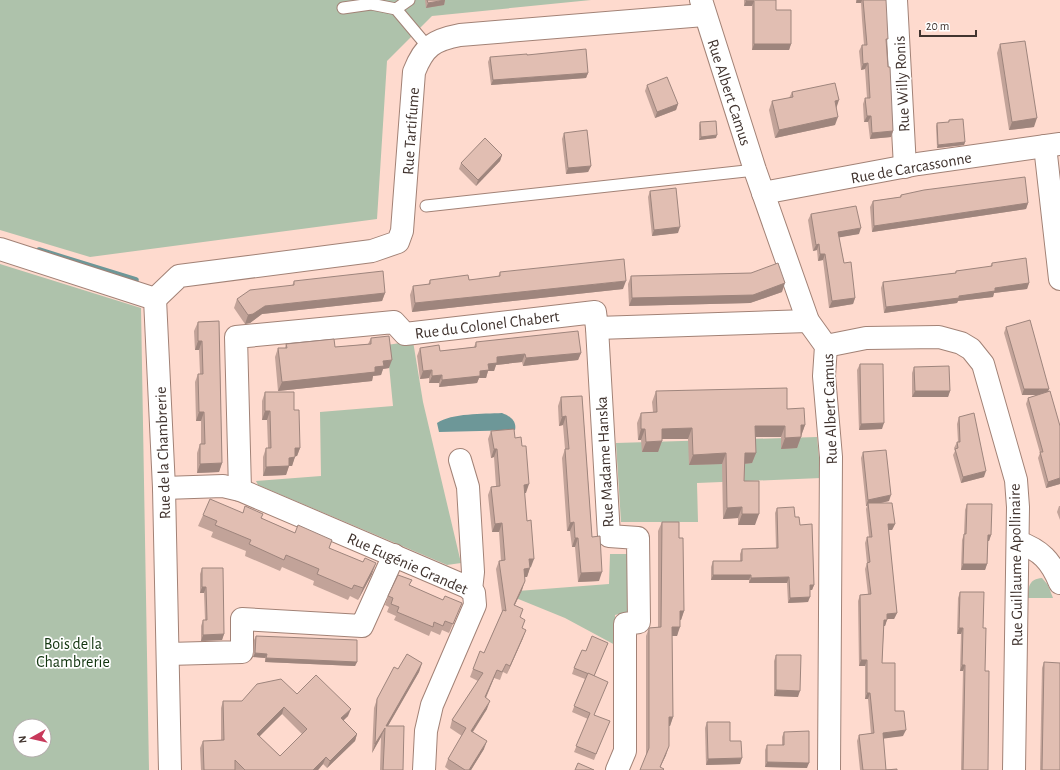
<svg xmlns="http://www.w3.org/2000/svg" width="1060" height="770" font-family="'Alegreya Sans',sans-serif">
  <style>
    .green { fill: #aec2ab; fill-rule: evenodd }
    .water { fill: #6d9798 }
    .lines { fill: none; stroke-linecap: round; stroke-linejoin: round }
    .stream { stroke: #6d9798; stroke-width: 5.5 }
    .lane-casing { stroke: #a28276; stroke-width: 13 }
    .street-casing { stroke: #a28276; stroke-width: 24 }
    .lane { stroke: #fff; stroke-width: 11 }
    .street { stroke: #fff; stroke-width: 22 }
    .wall { fill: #c2a399; fill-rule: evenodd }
    .shaded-wall { fill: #9e857d }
    .building { fill: #e1beb2; stroke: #9e857d; fill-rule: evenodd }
    .labels { text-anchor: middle; stroke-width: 3.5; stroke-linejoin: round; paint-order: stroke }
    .street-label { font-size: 16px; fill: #41342f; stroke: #fff }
    .park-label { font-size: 16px; fill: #12350f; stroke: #fff }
  </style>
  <rect width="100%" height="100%" fill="#fedace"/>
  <g class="green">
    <path d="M0 0H591L432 16 387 61 377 219 90 257 0 230Z"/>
    <path d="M0 264 141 308 149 770H0ZM20 726H44V750H20Z"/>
    <path d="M413 341 423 402 461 563 447 565 258 485 256 481 321 476 320 412 393 406 387 345Z"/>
    <path d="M817 437 821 478 697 483 698 522H621L616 443Z"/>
    <path d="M610 554H628V612L615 615 617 646 565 618 511 596 506 592 609 584Z"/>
    <path d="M1042 578 1048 585 1053 598H1028C1028 587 1029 579 1042 578Z"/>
  </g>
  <path class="water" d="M502 413C510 416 517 421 515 430L439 432 437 423C452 413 483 414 502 413Z"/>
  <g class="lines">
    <path class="stream" d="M39 250 136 280"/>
    <defs>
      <g id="lane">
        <path d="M343 8 371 4 396 9 428 47"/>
        <path d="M396 9 409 0"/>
        <path d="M426 206 755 170"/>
      </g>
      <g id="street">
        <path d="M701 0 755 170 808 321 826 346 824 376 831 457 829 770"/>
        <path d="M896 0 905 167"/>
        <path d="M1045 146 1060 279"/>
        <path d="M763 193 918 164 1060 144"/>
        <path d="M0 249 155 299 164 488 170 770"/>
        <path d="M155 299 179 276 372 251 398 242 402 231 414 72C424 46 434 40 460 35L704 15"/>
        <path d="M597 328 609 536 638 538 639 622 625 624V751L617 770"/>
        <path d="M826 346 866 338 939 337 961 343 971 349 983 364 1016 480 1018 507 1014 770"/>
        <path d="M460 460 468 487 473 572 471 590"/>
        <path d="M164 488 223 486 240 490 467 587 474 593 475 605 432 705 426 731 424 770"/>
        <path d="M240 490 236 337 394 322 405 334 595 312 597 328 808 321"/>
        <path d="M1018 542C1041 550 1051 561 1060 583"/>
        <path d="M168 654 242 652V619L362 626 394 555"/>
      </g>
    </defs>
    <use href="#lane" class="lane-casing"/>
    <use href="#street" class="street-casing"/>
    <use href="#lane" class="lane"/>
    <use href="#street" class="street"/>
  </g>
  <g class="wall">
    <path d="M425 0H445L444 5 426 8Z"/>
    <path d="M744 0H776V10L791 44 789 50H752V6H744Z"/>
    <path d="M856 0H886V45L893 131 891 137 870 139 868 122H864L863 104 865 98H867L865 69 861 70 859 51 862 45H864L862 20 861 3H856Z"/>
    <path d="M1000 44 1034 127 1009 130 997 53Z"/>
    <path d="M490 57 588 73 586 78 491 85 488 62Z"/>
    <path d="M647 85 678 104 676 110 655 118 645 91Z"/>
    <path d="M792 92 836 108 835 125 775 138 769 110 772 101 789 98Z"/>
    <path d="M949 120 965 142 964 145 937 148 936 126 937 123H948Z"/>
    <path d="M700 122 716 138 699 140V125Z"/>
    <path d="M564 133 591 166 588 172 566 174 562 139Z"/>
    <path d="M502 155 500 161 476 186 459 169 461 163Z"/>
    <path d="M650 191 678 233 652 236 648 197Z"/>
    <path d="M901 195 1028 203 1026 209 872 232 870 207 873 201 900 197Z"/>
    <path d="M811 214 859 234 839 237 844 263 855 298 853 304 829 308 823 260 818 261 817 250 813 251 808 220Z"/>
    <path d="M992 263 1029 283 1027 289 994 293 993 297 958 301 957 303 884 313 881 288 883 282 955 273 956 271 990 267Z"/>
    <path d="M500 272 623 289 412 312 410 295 413 286 428 285 430 280H469L498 277Z"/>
    <path d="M751 273 782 292 750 303 629 306 628 284 631 276Z"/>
    <path d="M294 281 385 293 382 301 262 314 250 323 245 324 234 308 237 299 292 286Z"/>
    <path d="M219 321 222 463 219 472 197 473V453L200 444H201V421H196L195 382 198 374H200L199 350H195L194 331 198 322Z"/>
    <path d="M1006 327 1048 392 1060 426V484L1046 488 1038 458 1040 453 1026 404 1028 398 1037 395H1022L1004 333Z"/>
    <path d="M371 338 389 368 383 369 381 375 373 376 372 381 278 391 275 357 278 348H285L286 344 335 347 368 344Z"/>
    <path d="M476 342 581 353 578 360 523 366 522 362 496 365 494 371H488L486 378H479L477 383 439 387V383H429V378L420 379 417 356 420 348 440 351 474 347Z"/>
    <path d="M860 364 882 429 859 430 857 370Z"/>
    <path d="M914 367 950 391 948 397H912V373Z"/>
    <path d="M656 391 787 409 805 425 797 448 781 449V437H755L756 453 752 463 745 464 744 481 755 525H738V518L723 519 722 464 689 465 688 439H662V441L658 452H642L641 440H638L637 423 641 413 653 412 652 402Z"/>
    <path d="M265 392 294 410 300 448 297 456H295L292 466H289L286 475 263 476V457L266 448H268L267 420H262V401Z"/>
    <path d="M582 396 592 537 599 581 578 582 575 547H572L570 531H567L562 458 565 449 563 425 559 426 558 406 561 397Z"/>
    <path d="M959 417 984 477 961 483 953 455 955 451 954 448 957 442H958L957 424Z"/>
    <path d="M491 431 515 438 526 493H524L531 567H530L527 577H524L522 590 514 606 520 618 523 638 507 674 503 672 500 680 494 678 486 698 487 709 473 732 484 749 471 770H449L445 767 448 759 462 736 450 728 452 720 478 681 470 677 473 669 484 653 502 612 496 569 499 561H501L499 532H492L488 495 491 487 496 486 494 457 491 458 488 439Z"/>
    <path d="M863 452 889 501 880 503 895 524 892 530H888L897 613 894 619H887L885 626H884L882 663 895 711 903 736 883 738 886 770H897H860L857 741 859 735 871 734 868 699H865V666H859L858 601 860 595 868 594 865 569 867 563 865 543 867 537H869L866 509 867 506H866L861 458Z"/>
    <path d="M967 504 991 535 989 541H988L987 564 985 570H961L962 540 964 534 965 510Z"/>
    <path d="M1059 506H1060V520L1057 512Z"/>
    <path d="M777 508 795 517 800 525 814 585 812 590H810L808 602 788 603 787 583H749V580H711V567L713 561H740V554L742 549 776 548 775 513Z"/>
    <path d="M243 513 261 518 295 533 332 540 329 548 372 574 358 600 350 596 348 600 313 585 314 581 282 567 280 571 245 556 246 551 211 537 213 532 198 526 203 515Z"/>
    <path d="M662 522 679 538 684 611 681 620H680L677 636H672L673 717 670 726H669L666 755 660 767 646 755V636L649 628 658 627V531Z"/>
    <path d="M202 568 224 634 222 640 201 641V626L203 620H205L204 593H200V574Z"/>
    <path d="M410 586 443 600 462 603 449 633 442 630 440 635 431 631 429 636 394 620 396 616 387 612 389 607 385 605 388 596Z"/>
    <path d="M960 592 983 628 985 671 988 770H961L963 671H960L961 634H957L958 598Z"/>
    <path d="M256 636 357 662 355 666 265 662V658L253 657 254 640Z"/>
    <path d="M608 643 594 676V715L607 727 594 760 574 752 588 719 572 712 585 679 572 674 574 668 586 651Z"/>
    <path d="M776 655 798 697 774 696V661Z"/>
    <path d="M1044 662 1060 770H1040L1042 668Z"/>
    <path d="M422 663 419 672 388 726 403 770H380L381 737 372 753 374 708 377 699 398 669Z"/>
    <path d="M297 694 348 716 343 720 357 734 355 741 327 768 323 764 318 770H235V769V770H201L200 748 203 741 221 740V708L223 701H242ZM282 714 302 734 280 756 259 736Z"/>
    <path d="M707 722 730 741 740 764 706 765 705 728Z"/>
    <path d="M784 732 807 768 765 767V750L767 745H782V737Z"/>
  </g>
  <g class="shaded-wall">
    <path d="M445 0 444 5 426 8 428 3Z"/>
    <path d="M857 0H862L861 3H856Z"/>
    <path d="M746 1H754L752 6H744Z"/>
    <path d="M754 44H791L789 50H752Z"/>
    <path d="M868 63 865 69 861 70 863 64Z"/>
    <path d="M588 73 586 78 491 85 493 80Z"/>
    <path d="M839 100 836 109 835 101Z"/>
    <path d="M678 104 676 110 655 118 657 112Z"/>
    <path d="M867 116H871L868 122H864Z"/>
    <path d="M838 117 835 125 775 138 779 130Z"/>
    <path d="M1037 118 1034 127 1009 130 1012 122Z"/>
    <path d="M893 131 891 137 870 139 872 133Z"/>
    <path d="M717 135 716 138 699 140 701 137Z"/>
    <path d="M965 142 964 145 937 148 938 145Z"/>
    <path d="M502 155 500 161 476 186 478 180Z"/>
    <path d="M591 166 588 172 566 174 568 168Z"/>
    <path d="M1028 203 1026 209 872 232 874 226Z"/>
    <path d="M680 227 678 233 652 236 654 230Z"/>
    <path d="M861 228 859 234 836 238 838 232Z"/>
    <path d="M819 244 817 250 813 251 816 245Z"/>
    <path d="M820 254H825L823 260 818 261Z"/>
    <path d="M626 281 623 289 412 312 415 303Z"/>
    <path d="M785 283 782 292 750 303 629 306 632 298Z"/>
    <path d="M1029 283 1027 289 994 293 993 297 958 301 957 303 884 313 886 307 959 296 995 288Z"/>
    <path d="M385 293 382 301 262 314 250 323 245 324 248 315 265 306Z"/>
    <path d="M855 298 853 304 829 308 832 301Z"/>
    <path d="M198 341H202L199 350H195Z"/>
    <path d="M581 353 578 360 523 366 526 358Z"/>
    <path d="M525 354 522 362 496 365 494 371H488L486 378H479L477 383 439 387 442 380 480 371 497 357Z"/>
    <path d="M392 360 389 368 383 369 381 375 373 376 372 381 278 391 282 382 375 367 383 361Z"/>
    <path d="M432 370 429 378 420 379 423 371Z"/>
    <path d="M442 375 439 383H429L432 376Z"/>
    <path d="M1024 389H1049L1047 395H1022Z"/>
    <path d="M915 391H950L948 397H912Z"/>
    <path d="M265 411H270L267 420H262Z"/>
    <path d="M199 412H204L201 421H196Z"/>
    <path d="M566 416 563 425 559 426 562 417Z"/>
    <path d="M884 423 882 429 859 430 861 424Z"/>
    <path d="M801 425H805L801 436Z"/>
    <path d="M755 426H785L781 437H751Z"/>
    <path d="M692 428 688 439H658L662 429Z"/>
    <path d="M641 429H645L641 440H638Z"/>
    <path d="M801 437 797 448 781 449 785 438Z"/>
    <path d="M662 441 658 452H642L646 442Z"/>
    <path d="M295 448H300L297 456 291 457Z"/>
    <path d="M494 449H497L494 457 491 458Z"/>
    <path d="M726 453 722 464 689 465 693 455Z"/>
    <path d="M745 453H756L752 463 741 464Z"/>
    <path d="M295 457 292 466H289L286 475 263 476 266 467 289 458Z"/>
    <path d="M222 463 219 472 197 473 200 464Z"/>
    <path d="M986 471 984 477 961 483 963 477Z"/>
    <path d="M1060 478V484L1046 488 1048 482Z"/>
    <path d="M529 484 526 493H521L524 485Z"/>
    <path d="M891 495 889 501 868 506V503L867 506H866L868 500Z"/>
    <path d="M742 507 738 518 723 519 727 508Z"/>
    <path d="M742 514H759L755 525H738Z"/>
    <path d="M574 522 570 531H567L570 523Z"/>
    <path d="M502 523 499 532H492L495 524Z"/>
    <path d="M888 524H895L892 530H886Z"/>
    <path d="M988 535H991L989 541H986Z"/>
    <path d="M575 538H578L575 547H572Z"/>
    <path d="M529 559H534L531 567H526Z"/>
    <path d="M376 563 372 574 358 600 363 588Z"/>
    <path d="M963 564H987L985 570H961Z"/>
    <path d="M530 568 527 577H521L524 569Z"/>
    <path d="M602 572 599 581 578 582 581 573Z"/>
    <path d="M713 575H751L749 580H711Z"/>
    <path d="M789 577 787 583H749L751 578Z"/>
    <path d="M525 581 522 590 511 613 514 605Z"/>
    <path d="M810 585H814L812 590H808Z"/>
    <path d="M202 587H206L204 593H200Z"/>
    <path d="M810 597 808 602 788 603 790 598Z"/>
    <path d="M680 611H684L681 620H677Z"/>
    <path d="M897 613 894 619H884L887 614Z"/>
    <path d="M884 620H887L885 626H882Z"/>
    <path d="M672 627H680L677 636H669Z"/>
    <path d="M959 628H963L961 634H957Z"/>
    <path d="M526 630 523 638 507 674 510 666Z"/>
    <path d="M224 634 222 640 201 641 203 635Z"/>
    <path d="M255 653 267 654 265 658 253 657Z"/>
    <path d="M266 658 357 662 355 666 265 662Z"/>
    <path d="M861 660H867L865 666H859Z"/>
    <path d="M422 663 419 672 385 731 386 726Z"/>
    <path d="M962 665H965L963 671H960Z"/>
    <path d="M497 670 494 678 482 706 485 697Z"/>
    <path d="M776 690 800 691 798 697 774 696Z"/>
    <path d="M867 693H870L868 699H865Z"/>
    <path d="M490 701 487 709 468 739 471 731Z"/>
    <path d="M284 707 282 714 255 741 257 734Z"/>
    <path d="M351 709 348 716 339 725 341 718Z"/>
    <path d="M669 717H673L670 726H666Z"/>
    <path d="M385 728 381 737 372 753 375 744Z"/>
    <path d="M906 730 903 736 881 739 883 733Z"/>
    <path d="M357 734 355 741 327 768 330 761Z"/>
    <path d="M487 741 484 749 471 770H469Z"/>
    <path d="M669 746 666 755 659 770Z"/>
    <path d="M326 757 323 764 318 770H313Z"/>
    <path d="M742 758 740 764 706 765 708 759Z"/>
    <path d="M767 762 809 763 807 768 765 767Z"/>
  </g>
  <g class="building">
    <path d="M427 0H445L428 3Z"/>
    <path d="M746 0H776V10H791V44H754V1H746Z"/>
    <path d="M863 0H886L888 39H886L888 67H890L893 131 872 133 871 116H867L865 98H870L868 63 863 64 862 45H867Z"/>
    <path d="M1025 41 1037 118 1012 122 1000 44Z"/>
    <path d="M586 49 588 73 493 80 490 57 527 54V55Z"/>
    <path d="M667 77 678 104 657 112 647 85Z"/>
    <path d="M835 83 839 100 835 101 838 117 779 130 772 101 793 97 792 92Z"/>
    <path d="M963 119 965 142 938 145 937 123 949 122V120Z"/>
    <path d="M716 121 717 135 701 137 700 122Z"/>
    <path d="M587 130 591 166 568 168 564 133Z"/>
    <path d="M485 138 502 155 478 180 461 163Z"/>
    <path d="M1025 177 1028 203 874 226 873 201 901 197V195L924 190Z"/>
    <path d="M676 188 680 227 654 230 650 191Z"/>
    <path d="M856 206 861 228 838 232 844 263 851 262 855 298 832 301 825 254H820L819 244 816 245 811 214Z"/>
    <path d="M1026 258 1029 283 995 288V291L959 296V298L886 307 883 282 956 273V271L992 266V263Z"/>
    <path d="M624 259 626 281 415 303 413 286 430 284V280L468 275 469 280 500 276V272Z"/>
    <path d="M778 263 785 283 753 295 632 298 631 276 751 273Z"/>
    <path d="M383 271 385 293 265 306 253 314 248 315 237 299 250 290 294 285V281Z"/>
    <path d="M1030 320 1049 389H1024L1006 327Z"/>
    <path d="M219 321 222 463 200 464V444H205L204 412H199L198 374H203L202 341H198V322Z"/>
    <path d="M578 331 581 353 526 358 525 354 497 357V363L488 364 489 370 480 371V376L442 380V375L432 376V370L423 371 420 348 439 345 440 351 476 347V342Z"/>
    <path d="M389 336 392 360 383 361 384 366 375 367V372L282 382 278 348H287L286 344 334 339 335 347 371 344V338Z"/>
    <path d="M860 364H883L884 423 861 424Z"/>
    <path d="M949 366 950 391H915L914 367Z"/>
    <path d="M787 388V409L804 408 805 425H801V437L785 438V426H755L756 453H745L744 481H759V514H742V507L727 508 726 453 693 455 692 428 662 429V441L646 442 645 429H641V413L657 412 656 391Z"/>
    <path d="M1050 391 1060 426V478L1048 482 1040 452H1043L1028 398Z"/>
    <path d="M265 392H294V410H299L300 448H295V457L289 458V466L266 467V448H271L270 411H265Z"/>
    <path d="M582 396 592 537 600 536 602 572 581 573 578 538H575L574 522 570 523 565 449H569L566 416 562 417 561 397Z"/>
    <path d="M974 413 986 471 963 477 955 449 958 448 957 442H960L959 417Z"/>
    <path d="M514 429 515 438 521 437 522 446H526L529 484 524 485 527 521 531 520 534 559H529L530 568 524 569 525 581 514 605 523 609 520 617 525 620 522 628 526 630 510 666 506 664 502 672 497 670 485 697 490 701 471 731 487 741 469 770H465L448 759 466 728 452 720 483 673 473 669 480 651 484 653 503 610 506 611 499 561 505 560 502 523 495 524 491 487 500 486 497 449H494L491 431Z"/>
    <path d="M886 450 891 495 868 500 863 452Z"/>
    <path d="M210 499 243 513 245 506 263 514 261 518 295 533 298 525 332 540 329 548 363 562 365 558 376 563 363 588 354 585 352 589 317 574 319 569 286 555 284 560 249 544 251 540 215 525 217 521 203 515Z"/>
    <path d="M868 503H892L895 524H888L897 613 887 614V620H884L882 663H895V711H904L906 730 883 733 886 770 897 769V770H863L859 735 874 733 870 693H867V660H861L860 595 871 594 867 563 870 562 867 537H872Z"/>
    <path d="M967 504H992L991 535H988L987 564H963L964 534H966Z"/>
    <path d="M794 507 795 517H799L800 525 812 524 814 585H810V597L790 598 789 577 751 578V575H713V561H742V549L778 548 777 508Z"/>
    <path d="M662 522H679V538H683L684 611H680V627H672L673 717H669V746L660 767 664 769 663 770H640L649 748V628L661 627Z"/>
    <path d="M202 568H223L224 634 203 635V620H207L206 587H202Z"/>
    <path d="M398 575 412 580 409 585 443 600 445 596 462 603 453 624 445 621 443 626 434 622 433 627 397 612 399 607 391 604 393 598 388 596Z"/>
    <path d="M960 592H984L983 628H986L985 671H989L988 770H963L965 665H962L963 628H959Z"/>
    <path d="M256 636 357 640V662L266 658 267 654 255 653Z"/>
    <path d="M592 636 608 643 594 676 574 668 582 650 586 651Z"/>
    <path d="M407 654 422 663 386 726H404L403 770H383L385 728 375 744 377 699 394 667 398 669Z"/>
    <path d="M776 655H801L800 691 776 690Z"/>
    <path d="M1044 662 1060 663V770H1042Z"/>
    <path d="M588 673 608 682 594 715 610 721 596 754 576 746 590 713 574 706Z"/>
    <path d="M316 675 351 709 341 718 357 734 330 761 326 757 313 770H245L235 760V770H204L203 741 224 740 223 701H242L257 684 281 679 297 694ZM284 707 307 729 280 756 257 734Z"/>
    <path d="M707 722H730V741H741L742 758 708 759Z"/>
    <path d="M809 731V763L767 762V745H784V732Z"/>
    <path d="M578 763 594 770H575Z"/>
  </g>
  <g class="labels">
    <g class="street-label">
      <text transform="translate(901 84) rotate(-93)" y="6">Rue Willy Ronis</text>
      <text transform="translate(730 92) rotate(72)" y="6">Rue Albert Camus</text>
      <text transform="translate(410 131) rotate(-86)" y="6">Rue Tartifume</text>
      <text transform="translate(911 167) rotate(-10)" y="6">Rue de Carcassonne</text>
      <text transform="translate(487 324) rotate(-7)" y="6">Rue du Colonel Chabert</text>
      <text transform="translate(829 409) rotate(-92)" y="6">Rue Albert Camus</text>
      <text transform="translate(162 453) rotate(-92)" y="6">Rue de la Chambrerie</text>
      <text transform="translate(604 462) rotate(-93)" y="6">Rue Madame Hanska</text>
      <text transform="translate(408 563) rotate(24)" y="6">Rue Eugénie Grandet</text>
      <text transform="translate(1015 565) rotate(-91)" y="6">Rue Guillaume Apollinaire</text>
    </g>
    <g class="park-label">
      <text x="73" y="649">Bois de la<tspan x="73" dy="18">Chambrerie</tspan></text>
    </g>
  </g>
  <g transform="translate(32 738) rotate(262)"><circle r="19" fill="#ffffff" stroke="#b3aeac"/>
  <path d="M0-3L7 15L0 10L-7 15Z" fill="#c8395b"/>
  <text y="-6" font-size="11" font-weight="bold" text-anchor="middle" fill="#41342f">N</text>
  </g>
  <path d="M920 30v6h56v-6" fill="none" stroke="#41342f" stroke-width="2"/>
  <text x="926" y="30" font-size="12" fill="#41342f" stroke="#ffffff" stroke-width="3" paint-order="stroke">20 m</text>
</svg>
